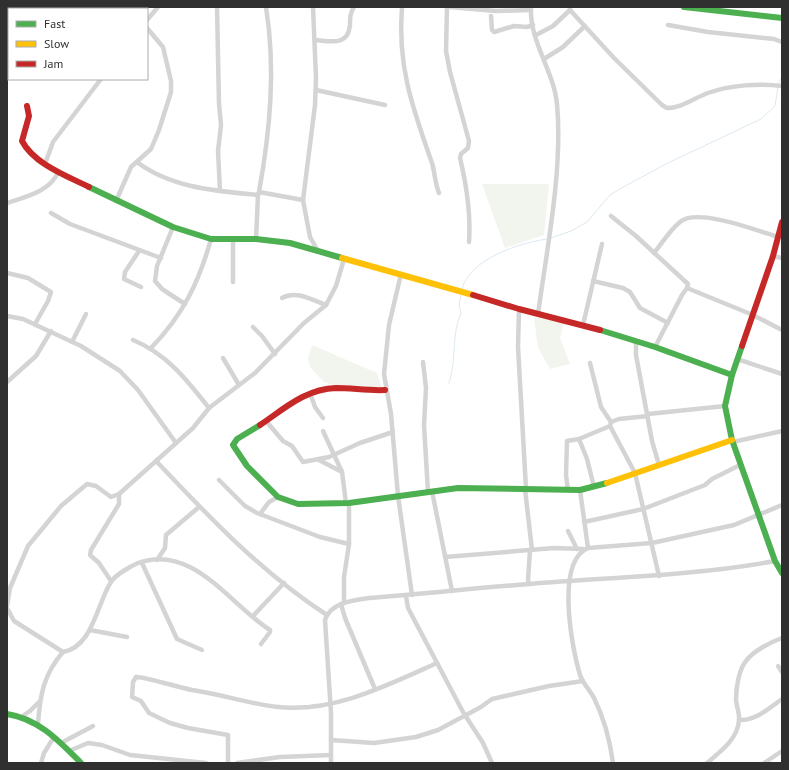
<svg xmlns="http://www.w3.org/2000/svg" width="789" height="770" font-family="'PT Sans',sans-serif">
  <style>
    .green { fill: #f2f5ed }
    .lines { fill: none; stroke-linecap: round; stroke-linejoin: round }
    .stream { stroke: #dce9f1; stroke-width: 1 }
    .street { stroke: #d4d4d4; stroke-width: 4.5 }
    .fast { stroke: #4caf50; stroke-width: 6 }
    .slow { stroke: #ffc107; stroke-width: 6 }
    .jam { stroke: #c62828; stroke-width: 6 }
  </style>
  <rect width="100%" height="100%" fill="#fff"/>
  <g class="green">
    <path d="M482 184H549L544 235 505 248Z"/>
    <path d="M534 317 564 323 560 338 570 364 550 369 538 348Z"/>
    <path d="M312 345 377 373 382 388 333 385 324 382 310 367 308 358Z"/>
  </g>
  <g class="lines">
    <g class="stream">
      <path d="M778 84 782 77"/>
      <path d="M551 238 571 231 587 222 610 195 625 186 668 163 761 119 775 106 778 87"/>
      <path d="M462 289C469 259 521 242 548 239"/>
      <path d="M449 383C457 360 451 335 461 313L459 305 461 294"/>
    </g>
    <g class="street">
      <path d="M217 7 219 104 221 125 218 151 220 191"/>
      <path d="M313 7 316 78 315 105 303 200 310 237 318 251"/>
      <path d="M402 7C397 66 413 109 432 163 435 173 435 184 439 193"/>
      <path d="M447 7 446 51 450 72 469 141 468 148 461 154 460 158C467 187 471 213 469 242"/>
      <path d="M449 7 496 11 531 10"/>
      <path d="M531 7C529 41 554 71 557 104 563 169 547 248 538 314"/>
      <path d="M570 7V10L614 58 662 105 667 108C682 108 694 98 708 93 730 85 759 83 782 86"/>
      <path d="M491 16 492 30 494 32 514 26 527 27 533 25"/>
      <path d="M147 20 158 7"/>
      <path d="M668 25 708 32 774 39 782 42"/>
      <path d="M536 35 553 26 570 10"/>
      <path d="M315 40C330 41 348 47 350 25 350 18 350 13 354 7"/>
      <path d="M544 59 563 47 585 26"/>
      <path d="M316 90 385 105"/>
      <path d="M137 162C171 188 217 191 258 195L259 192 303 200"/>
      <path d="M45 164 53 142 101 79"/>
      <path d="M259 192C270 131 276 69 266 7"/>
      <path d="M116 201 131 167 151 149 159 130 171 92V81L163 47 147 28"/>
      <path d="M7 203C25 197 51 191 58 172"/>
      <path d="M51 213 70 224 161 258"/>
      <path d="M611 216 636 236 688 284 687 288 682 295 655 347"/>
      <path d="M173 227 157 266 155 281 162 289 185 304"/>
      <path d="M256 239 258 195"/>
      <path d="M233 240V282"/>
      <path d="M139 251 125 272 124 279 141 287"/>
      <path d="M654 253C662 243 670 230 680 222 697 207 758 231 778 237"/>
      <path d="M773 256 782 258"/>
      <path d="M7 273 28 278 51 292 48 301 35 324"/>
      <path d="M401 274 389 325 384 374 391 414 398 496 412 595"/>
      <path d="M593 281 623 288 630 292 640 308 668 323"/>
      <path d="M687 288 753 315 782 330"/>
      <path d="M282 298C296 290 312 300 326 305"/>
      <path d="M519 309 518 347 526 489"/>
      <path d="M7 316 23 319 81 346 120 371 138 390 176 443"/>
      <path d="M583 325 602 244"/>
      <path d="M253 327 262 336 275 354"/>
      <path d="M133 340C167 354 187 380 209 408"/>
      <path d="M636 341V355L652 441 659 465"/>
      <path d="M72 342 86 314"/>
      <path d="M151 348C183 315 199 282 211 239"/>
      <path d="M223 358 239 385"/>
      <path d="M737 359 782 374"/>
      <path d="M423 362 426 388 424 425 428 492"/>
      <path d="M590 363 601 407 611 422 610 426 635 473 659 576"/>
      <path d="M7 382 36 356 51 331"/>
      <path d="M310 393 315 407 323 418"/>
      <path d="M648 414 725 406"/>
      <path d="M266 421 283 441 292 446 303 462 329 457 360 443 393 432"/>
      <path d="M611 422 619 419 648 416"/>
      <path d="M323 431 342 472 346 503"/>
      <path d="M579 439 587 459 594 487"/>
      <path d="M733 442 782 431"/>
      <path d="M157 460 158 463C209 517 263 574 327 615"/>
      <path d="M319 460 342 472"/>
      <path d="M219 480 245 506 257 513 320 537 349 544"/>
      <path d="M525 489 532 550"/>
      <path d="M568 490 566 475 567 441 579 439 610 426"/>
      <path d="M580 490 588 548"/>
      <path d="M432 491 452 591"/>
      <path d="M260 514 269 502 278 497"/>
      <path d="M584 522 643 509 705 485 712 479 740 465"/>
      <path d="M568 531 577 549"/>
      <path d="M445 557 554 548 583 549"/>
      <path d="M157 560 165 548 166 535 199 507"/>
      <path d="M142 563 177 639 202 650"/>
      <path d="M111 581 99 563 90 555 91 550 119 504V494"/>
      <path d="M529 584 528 580 530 550"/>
      <path d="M406 596 408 608 463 712 483 743 492 763"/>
      <path d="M344 602V577L349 544V503"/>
      <path d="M341 604 345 618 375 689"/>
      <path d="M7 606 10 588 28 546 61 506 87 484 96 486 111 497 119 494 193 428 209 408 255 373 304 323 326 305 336 286 344 259"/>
      <path d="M7 608 14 621 63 652"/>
      <path d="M253 616 284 583"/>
      <path d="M90 630 127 637"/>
      <path d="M778 666 782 672"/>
      <path d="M21 717 30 711 39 702"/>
      <path d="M739 720C756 721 769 708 782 699"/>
      <path d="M38 724C40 696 43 675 63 652 93 647 97 603 111 582 115 575 131 566 138 563 193 543 230 605 270 630V632L261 644"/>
      <path d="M331 740 374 743 416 737 438 730 481 707 492 699 549 686 583 681"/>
      <path d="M61 743 93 726"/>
      <path d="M69 751 88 743 102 745 130 755 206 763"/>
      <path d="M41 763 44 753 54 737"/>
      <path d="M228 763V735L188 728 170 723 149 713 141 701 132 697 133 682 136 677C142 676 181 688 192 690 221 694 249 704 278 707 333 713 388 685 437 663"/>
      <path d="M237 763 280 757 331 755"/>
      <path d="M331 763V713L325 620C330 603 353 600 369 598 423 594 476 588 530 584 613 577 692 576 775 561"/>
      <path d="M613 763C610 741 604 718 594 698 590 690 583 684 580 675 572 648 555 562 588 548L652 543 734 525 782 505"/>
      <path d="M707 763C720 752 738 739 739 720 740 713 736 706 736 699 736 688 739 669 746 661 753 651 771 642 782 638"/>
      <path d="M764 763 782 751"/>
    </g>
    <g class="fast">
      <path d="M684 7 782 18"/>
      <path d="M89 187 173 227 211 239H256L290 243 342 258"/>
      <path d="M600 330 655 347 732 375"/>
      <path d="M742 346 732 375 725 406 732 440 775 561 782 573"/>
      <path d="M260 425 237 439 233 445 247 466 278 497 298 504 349 503 458 488 580 490 607 483"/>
      <path d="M7 714C39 719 59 741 81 763"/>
    </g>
    <g class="slow">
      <path d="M342 258 473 295"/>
      <path d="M607 483 732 440"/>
    </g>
    <g class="jam">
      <path d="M27 106 29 116 22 141C34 164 67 176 89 187"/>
      <path d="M473 295 519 309 600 330"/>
      <path d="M742 346 773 256 782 222"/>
      <path d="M260 425C284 409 305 389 336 388 352 388 369 391 385 390"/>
    </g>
  </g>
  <rect width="789" height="770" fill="none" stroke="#303030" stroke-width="16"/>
  <rect x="8" y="8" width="140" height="72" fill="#ffffff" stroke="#acacac"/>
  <rect x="16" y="21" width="20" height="6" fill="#4caf50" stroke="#acacac"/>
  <text x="44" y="28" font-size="12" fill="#303030">Fast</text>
  <rect x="16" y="41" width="20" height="6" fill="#ffc107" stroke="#acacac"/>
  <text x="44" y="48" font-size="12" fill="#303030">Slow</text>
  <rect x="16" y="61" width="20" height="6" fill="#c62828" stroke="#acacac"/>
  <text x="44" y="68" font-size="12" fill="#303030">Jam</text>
</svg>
